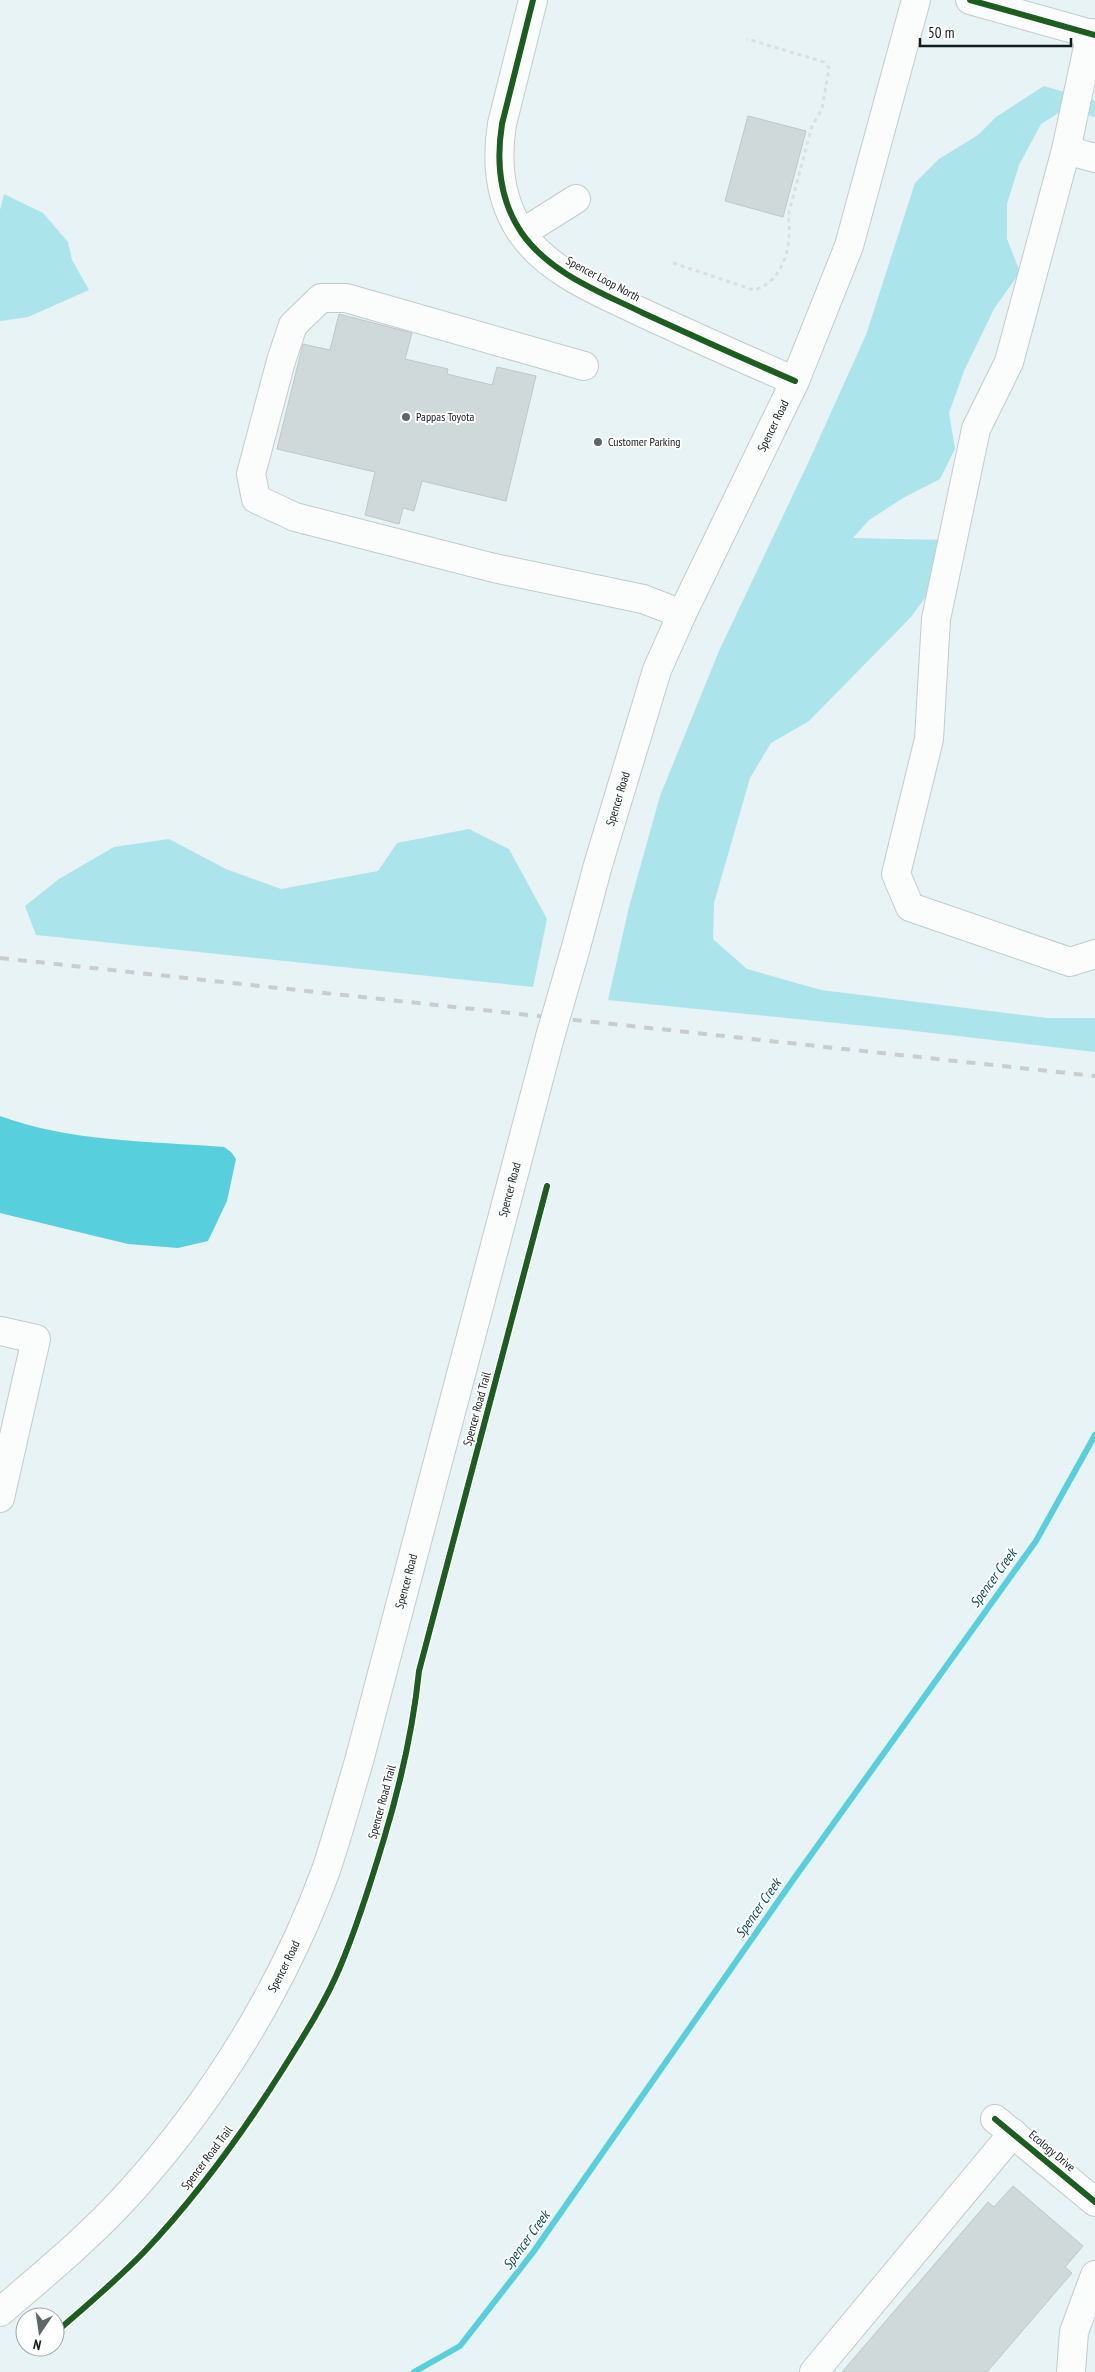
<svg xmlns="http://www.w3.org/2000/svg" width="1095" height="2372" font-family="'PT Sans Narrow',sans-serif">
  <style>
    .green { fill: #abe4eb }
    .water { fill: #58cfdc }
    .lines { fill: none; stroke-linecap: round; stroke-linejoin: round }
    .stream { stroke: #58cfdc; stroke-width: 6 }
    .building { fill: #d0d9da; stroke: #bec7c9 }
    .minor-casing { stroke: #c2cbcc; stroke-width: 30 }
    .major-casing { stroke: #c2cbcc; stroke-width: 30 }
    .path { stroke: #dcdfe0; stroke-width: 3; stroke-dasharray: 4 4; stroke-linecap: butt }
    .minor { stroke: #fbfdfd; stroke-width: 28 }
    .major { stroke: #fbfdfd; stroke-width: 28 }
    .rail { stroke: #c9cdcd; stroke-width: 4; stroke-dasharray: 9 9; stroke-linecap: butt }
    .major-bridge-casing { stroke: #c2cbcc; stroke-width: 30; stroke-linecap: butt }
    .major-bridge { stroke: #fbfdfd; stroke-width: 28 }
    .cycleway-casing { stroke: #fff; stroke-width: 9 }
    .cycleway { stroke: #1b5e20; stroke-width: 6 }
    .poi-dot { fill: #5e6768; stroke: #fff; stroke-width: 2 }
    .labels { text-anchor: middle; stroke-width: 4; stroke-linejoin: round; paint-order: stroke }
    .street-label { font-size: 12px; fill: #141c1d; stroke: #fff }
    .poi-label { font-size: 12px; fill: #141c1d; stroke: #fff; text-anchor: start }
    .water-label { font-size: 14px; font-style: italic; fill: #094b51; stroke: #fff }
  </style>
  <rect width="100%" height="100%" fill="#e7f3f4"/>
  <g class="green">
    <path d="M1044 86 1095 101V117L1065 109 1041 124 1019 165 1007 204V239L1020 272 994 309 964 371 949 413 955 449 940 479 903 498 869 520 853 538 942 540 936 583 911 617 809 721 771 743 750 778 714 903 713 939 747 969 821 990 1047 1018H1095V1052L906 1030 608 1000 629 907 660 796 719 651 809 461 866 335 915 183 939 159 978 135 996 117Z"/>
    <path d="M4 194 43 213 68 242 72 260 89 290 28 317 0 321V210Z"/>
    <path d="M469 829 509 849 547 919 533 987 36 935 25 906 59 879 114 847 169 839 226 869 281 889 378 871 397 843Z"/>
  </g>
  <path class="water" d="M0 1116C70 1142 150 1141 224 1147L231 1152 236 1159 227 1201 208 1241 178 1248 128 1244 0 1213Z"/>
  <g class="lines">
    <path class="stream" d="M414 2372 460 2346 534 2251 793 1880 1036 1541 1095 1435"/>
  </g>
  <g class="building">
    <path d="M748 116 806 131 783 217 725 201Z"/>
    <path d="M339 314 412 333 405 359 448 369 447 374 492 385 497 367 536 376 506 501 422 481 414 511 403 508 399 524 365 515 375 472 277 449 303 344 330 350Z"/>
    <path d="M1013 2186 1083 2246 1065 2267 1072 2273 987 2372H842L988 2202 994 2207Z"/>
  </g>
  <g class="lines">
    <defs>
      <g id="minor">
        <path d="M533 0 502 124C496 162 499 199 521 232 549 273 600 292 643 313 693 336 744 359 795 381"/>
        <path d="M970 0 1095 35"/>
        <path d="M1091 33 1066 150 1009 362 976 429 936 619 929 739 896 874 910 907 1070 962 1095 954"/>
        <path d="M1066 150 1095 158"/>
        <path d="M522 233 576 199"/>
        <path d="M584 366 346 298H321L293 325 281 361 251 474 256 499 295 517 494 568 643 599 682 614"/>
        <path d="M0 1331 36 1339 0 1498"/>
        <path d="M995 2119 1095 2202"/>
        <path d="M814 2372 1013 2133"/>
        <path d="M1071 2372 1074 2332 1095 2275"/>
      </g>
      <g id="major">
        <path id="s1" d="M576 947 598 865 657 670 682 614 795 381 849 246 916 0"/>
        <path id="s2" d="M0 2312C46 2273 93 2234 133 2189 216 2096 283 1987 326 1870 338 1834 348 1798 359 1761L550 1037"/>
      </g>
    </defs>
    <use href="#minor" class="minor-casing"/>
    <use href="#major" class="major-casing"/>
    <path class="path" d="M673 263 754 290C784 282 793 243 788 216L812 126 822 109 829 68 824 62 747 39"/>
    <use href="#minor" class="minor"/>
    <use href="#major" class="major"/>
    <path class="rail" d="M0 958 1095 1076"/>
    <defs>
      <path id="major-bridge" d="M550 1037 576 947"/>
    </defs>
    <use href="#major-bridge" class="major-bridge-casing"/>
    <use href="#major-bridge" class="major-bridge"/>
    <defs>
      <g id="cycleway">
        <path d="M533 0 502 124C496 162 499 199 521 232 549 273 600 292 643 313 693 336 744 359 795 381"/>
        <path d="M970 0 1095 35"/>
        <path d="M995 2119 1095 2202"/>
        <path d="M55 2333C85 2307 116 2281 144 2252 197 2196 242 2134 283 2069 303 2037 325 2003 340 1967 357 1927 370 1885 383 1842 400 1786 413 1730 419 1671L547 1186"/>
      </g>
    </defs>
    <use href="#cycleway" class="cycleway-casing"/>
    <use href="#cycleway" class="cycleway"/>
  </g>
  <g class="poi-dot">
    <circle cx="406" cy="417" r="5"/>
    <circle cx="598" cy="442" r="5"/>
  </g>
  <g class="labels">
    <g class="street-label">
      <text transform="translate(603 279) rotate(28)" y="4">Spencer Loop North</text>
      <text dy="4" stroke="none"><textPath href="#s1" startOffset="559">Spencer Road</textPath></text>
      <text dy="4" stroke="none"><textPath href="#s1" startOffset="154">Spencer Road</textPath></text>
      <text dy="4" stroke="none"><textPath href="#s2" startOffset="1261">Spencer Road</textPath></text>
      <text transform="translate(477 1409) rotate(-75)" y="4">Spencer Road Trail</text>
      <text dy="4" stroke="none"><textPath href="#s2" startOffset="856">Spencer Road</textPath></text>
      <text transform="translate(382 1802) rotate(-75)" y="4">Spencer Road Trail</text>
      <text dy="4" stroke="none"><textPath href="#s2" startOffset="451">Spencer Road</textPath></text>
      <text transform="translate(1052 2151) rotate(40)" y="4">Ecology Drive</text>
      <text transform="translate(207 2158) rotate(-53)" y="4">Spencer Road Trail</text>
    </g>
    <g class="poi-label">
      <text x="416" y="421">Pappas Toyota</text>
      <text x="608" y="446">Customer Parking</text>
    </g>
    <g class="water-label">
      <text transform="translate(993 1578) rotate(-54)" y="5">Spencer Creek</text>
      <text transform="translate(758 1908) rotate(-55)" y="5">Spencer Creek</text>
      <text transform="translate(526 2240) rotate(-54)" y="5">Spencer Creek</text>
    </g>
  </g>
  <g transform="translate(40 2332) rotate(193)"><circle r="24" fill="#ffffff" stroke="#a1a4a5"/>
  <path d="M0-4L9 19L0 12L-9 19Z" fill="#5e6768"/>
  <text y="-8" font-size="14" font-weight="bold" text-anchor="middle" fill="#141c1d">N</text>
  </g>
  <path d="M920 38v8h151v-8" fill="none" stroke="#141c1d" stroke-width="2.5"/>
  <text x="928" y="38" font-size="15" fill="#141c1d" stroke="#ffffff" stroke-width="4" paint-order="stroke">50 m</text>
</svg>
